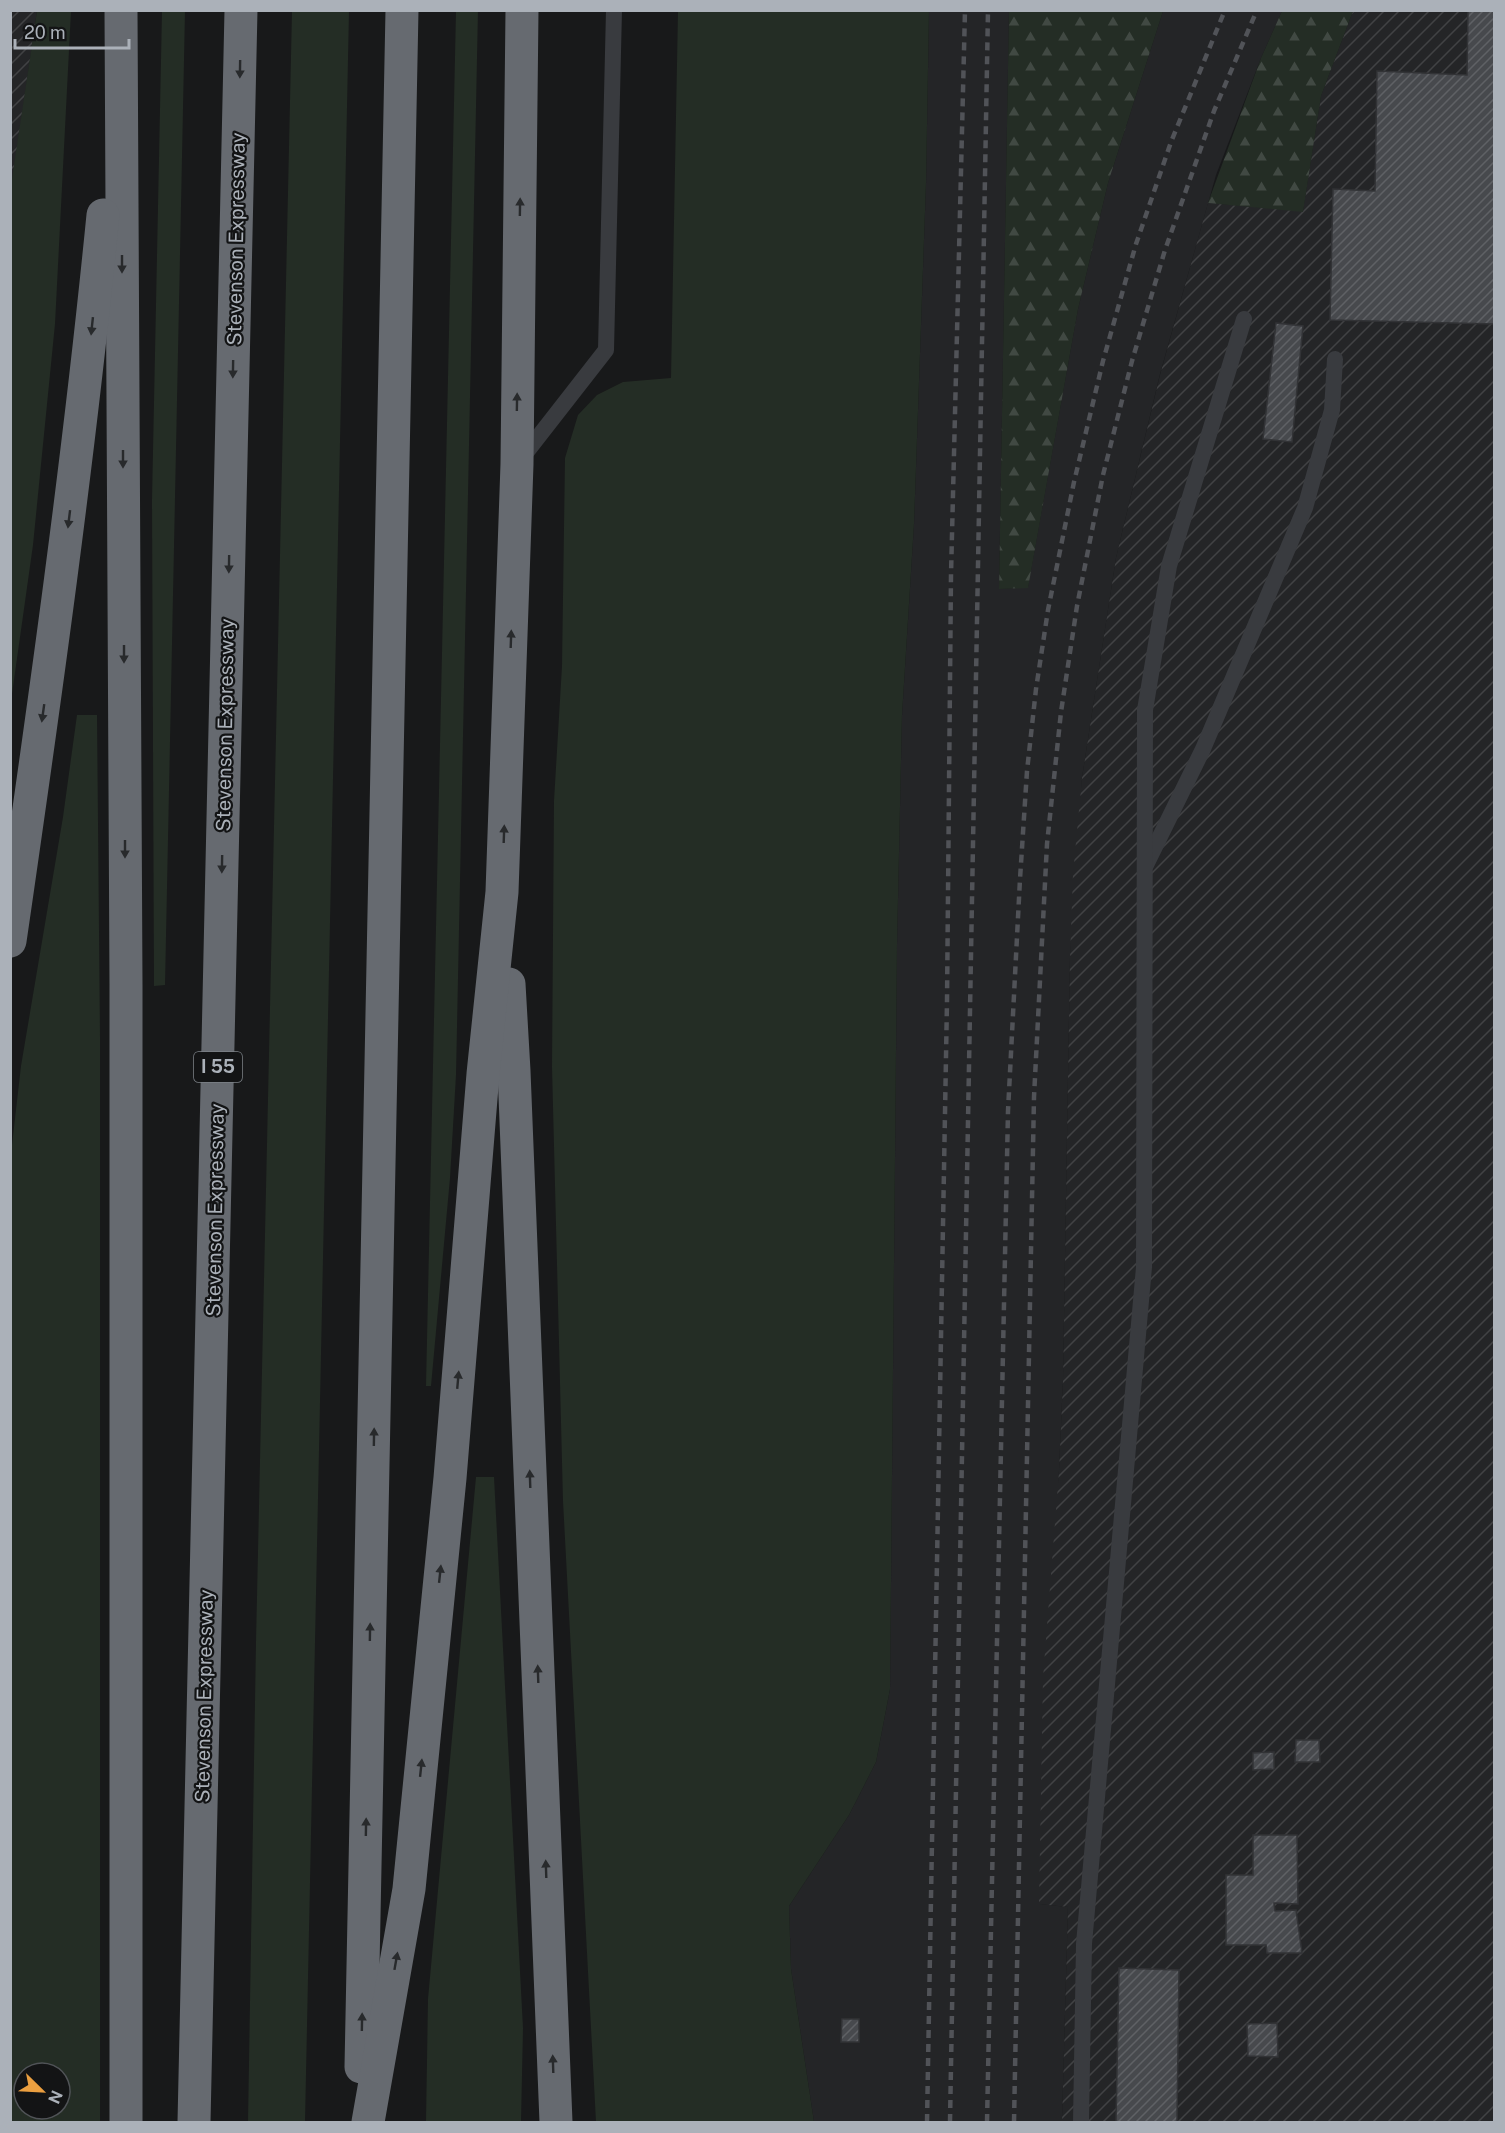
<svg xmlns="http://www.w3.org/2000/svg" width="1505" height="2133" font-family="'Public Sans',sans-serif">
  <style>
    .built { fill: #242527 }
    .industrial { fill: url(#industrial-furrows) }
    .green { fill: #242d25; fill-rule: evenodd }
    .forest { fill: url(#forest-firs) }
    .building { fill: url(#building-hatch); stroke: #323336; stroke-width: 1.5 }
    .lines { fill: none; stroke-linecap: round; stroke-linejoin: round }
    .lane { stroke: #393b3f; stroke-width: 16 }
    .highway { stroke: #666a70; stroke-width: 33 }
    .rail { stroke: #515358; stroke-width: 4.5; stroke-dasharray: 8 6; stroke-linecap: butt }
    .oneway { fill: #282a2c }
    .labels { text-anchor: middle; stroke-width: 4.5; stroke-linejoin: round; paint-order: stroke }
    .shield { fill: #131415; stroke: #7d8288; stroke-width: 1.5 }
    .shield-label { font-size: 18px; font-weight: bold; fill: #abb1b9 }
    .street-label { font-size: 20px; fill: #abb1b9; stroke: #131415 }
  </style>
  <defs>
    <pattern id="industrial-furrows" width="10" height="10" patternUnits="userSpaceOnUse" patternTransform="scale(1.5)"><rect width="10" height="10" fill="#242527"/><path d="M-1 1l2-2M0 10L10 0M9 11l2-2" fill="none" stroke="#414244"/></pattern>
    <pattern id="forest-firs" width="22" height="20" patternUnits="userSpaceOnUse" patternTransform="scale(1.5)"><rect width="22" height="20" fill="#242d25"/><path d="M5 1l3.5 6h-7zM16 11l3.5 6h-7z" fill="#414943"/></pattern>
    <pattern id="building-hatch" width="6" height="6" patternUnits="userSpaceOnUse" patternTransform="scale(1.5)"><rect width="6" height="6" fill="#47494d"/><path d="M-1 1l2-2M0 6l6-6M5 7l2-2" fill="none" stroke="#5f6165"/></pattern>
  </defs>
  <rect width="100%" height="100%" fill="#18191a"/>
  <path class="built" d="M929 11H1009L999 589 1028 587 1078 309 1108 183 1163 11H1282L1261 58 1216 175 1160 374 1116 558 1082 778 1070 958 1063 1380 1040 1904 1068 1907 1062 2122H814L791 1969 789 1906 849 1815 876 1762 890 1689 897 945 902 715 914 524 926 183Z"/>
  <g class="industrial">
    <path d="M11 10 37 11 11 192 10 11Z"/>
    <path d="M1353 11H1494V2122H1062L1068 1907 1039 1904 1043 1678 1059 1471 1063 1380 1070 958 1073 874 1082 778 1116 558 1160 375 1208 203 1303 211 1321 96Z"/>
  </g>
  <g class="green">
    <path d="M478 10 456 1075 450 1178 431 1386H426L456 11Z"/>
    <path d="M37 11H71L55 324 33 545 11 701 10 192Z"/>
    <path d="M162 11H185L165 985 154 986 152 500Z"/>
    <path d="M349 11 305 2122H248L256 1642 292 11Z"/>
    <path d="M678 11H929L926 183 914 524 902 715 897 945 890 1689 876 1762 849 1815 789 1906 791 1969 814 2122H596L563 1501 552 1067 554 801 562 666 565 458 578 415 597 395 623 382 671 378Z"/>
    <path d="M77 715H97L100 1037V2122H11L10 1162 21 1066 63 817ZM24 2073H60V2109H24Z"/>
    <path d="M476 1477H494L523 2028 521 2122H426L428 1999Z"/>
  </g>
  <g class="forest">
    <path d="M1009 11H1163L1108 183 1078 309 1028 588 999 589Z"/>
    <path d="M1282 11H1353L1321 96 1303 212 1208 203 1261 58Z"/>
  </g>
  <g class="building">
    <path d="M1468 10H1494V324L1330 320 1333 189 1375 191 1377 71 1467 75Z"/>
    <path d="M1276 323 1303 326 1292 442 1263 439Z"/>
    <path d="M1296 1740H1319L1320 1762H1295Z"/>
    <path d="M1274 1752V1769L1253 1770V1753Z"/>
    <path d="M1253 1835H1297L1298 1904 1274 1903 1275 1911 1296 1910 1302 1953H1267L1266 1945H1226V1875H1253Z"/>
    <path d="M1119 1968 1179 1970 1177 2122H1116Z"/>
    <path d="M842 2019H859V2042H841Z"/>
    <path d="M1277 2023 1278 2057 1248 2056 1247 2024Z"/>
  </g>
  <g class="lines">
    <g class="lane">
      <path d="M521 459 606 350 614 10"/>
      <path d="M1146 865 1203 749 1305 508 1332 410 1335 359"/>
      <path d="M1081 2122 1084 1944 1144 1267 1145 710 1169 566 1244 319"/>
    </g>
    <g class="highway">
      <path d="M121 10 126 985V2122"/>
      <path d="M10 941C45 700 79 458 103 215"/>
      <path d="M509 984 514 1071 556 2122"/>
      <path d="M361 2067 402 10"/>
      <path d="M194 2122 241 10"/>
      <path d="M368 2122 409 1889 450 1478 483 1074 502 892 517 464 522 10"/>
    </g>
    <g class="rail">
      <path d="M927 2122 947 1001 951 575 965 10"/>
      <path d="M950 2122 988 10"/>
      <path d="M987 2122 1008 1111 1020 879 1027 771 1036 689 1048 610 1074 482 1103 361 1136 244 1171 142 1225 10"/>
      <path d="M1014 2122 1034 1097 1047 844 1061 712 1077 606 1103 475 1132 361 1165 250 1214 111 1257 10"/>
    </g>
  </g>
  <defs><path id="oneway-solid" d="M-6-.8H1V-3.2L6.5 0L1 3.2V.8H-6Z" transform="scale(1.5)"/></defs>
  <g class="oneway">
    <use href="#oneway-solid" transform="translate(240 69) rotate(91)"/>
    <use href="#oneway-solid" transform="translate(520 207) rotate(-89)"/>
    <use href="#oneway-solid" transform="translate(122 264) rotate(90)"/>
    <use href="#oneway-solid" transform="translate(92 326) rotate(96)"/>
    <use href="#oneway-solid" transform="translate(233 369) rotate(91)"/>
    <use href="#oneway-solid" transform="translate(517 402) rotate(-89)"/>
    <use href="#oneway-solid" transform="translate(123 459) rotate(90)"/>
    <use href="#oneway-solid" transform="translate(69 519) rotate(97)"/>
    <use href="#oneway-solid" transform="translate(229 564) rotate(91)"/>
    <use href="#oneway-solid" transform="translate(511 639) rotate(-88)"/>
    <use href="#oneway-solid" transform="translate(124 654) rotate(90)"/>
    <use href="#oneway-solid" transform="translate(43 713) rotate(98)"/>
    <use href="#oneway-solid" transform="translate(504 834) rotate(-88)"/>
    <use href="#oneway-solid" transform="translate(125 849) rotate(90)"/>
    <use href="#oneway-solid" transform="translate(222 864) rotate(91)"/>
    <use href="#oneway-solid" transform="translate(458 1380) rotate(-85)"/>
    <use href="#oneway-solid" transform="translate(374 1437) rotate(-89)"/>
    <use href="#oneway-solid" transform="translate(530 1479) rotate(-92)"/>
    <use href="#oneway-solid" transform="translate(440 1574) rotate(-84)"/>
    <use href="#oneway-solid" transform="translate(370 1632) rotate(-89)"/>
    <use href="#oneway-solid" transform="translate(538 1674) rotate(-92)"/>
    <use href="#oneway-solid" transform="translate(421 1768) rotate(-84)"/>
    <use href="#oneway-solid" transform="translate(366 1827) rotate(-89)"/>
    <use href="#oneway-solid" transform="translate(546 1869) rotate(-92)"/>
    <use href="#oneway-solid" transform="translate(396 1961) rotate(-80)"/>
    <use href="#oneway-solid" transform="translate(362 2022) rotate(-89)"/>
    <use href="#oneway-solid" transform="translate(553 2064) rotate(-92)"/>
  </g>
  <g class="labels">
    <rect class="shield" x="194" y="1052" width="48" height="30" rx="4.5"/>
    <g class="shield-label">
      <text x="218" y="1073">I 55</text>
    </g>
    <g class="street-label">
      <text transform="translate(236 239) rotate(-89)" y="7">Stevenson Expressway</text>
      <text transform="translate(225 725) rotate(-89)" y="7">Stevenson Expressway</text>
      <text transform="translate(215 1210) rotate(-89)" y="7">Stevenson Expressway</text>
      <text transform="translate(204 1696) rotate(-89)" y="7">Stevenson Expressway</text>
    </g>
  </g>
  <rect width="1505" height="2133" fill="none" stroke="#abb1b9" stroke-width="24"/>
  <g transform="translate(42 2091) rotate(114)"><circle r="28" fill="#131415" stroke="#505357" stroke-width="1.5"/>
  <path d="M0-4.5L10 22L0 15L-10 22Z" fill="#eb9f40"/>
  <text y="-9" font-size="16" font-weight="bold" text-anchor="middle" fill="#abb1b9">N</text>
  </g>
  <path d="M15 39v9h114v-9" fill="none" stroke="#abb1b9" stroke-width="3"/>
  <text x="24" y="39" font-size="18" fill="#abb1b9" stroke="#131415" stroke-width="4.5" paint-order="stroke">20 m</text>
</svg>
